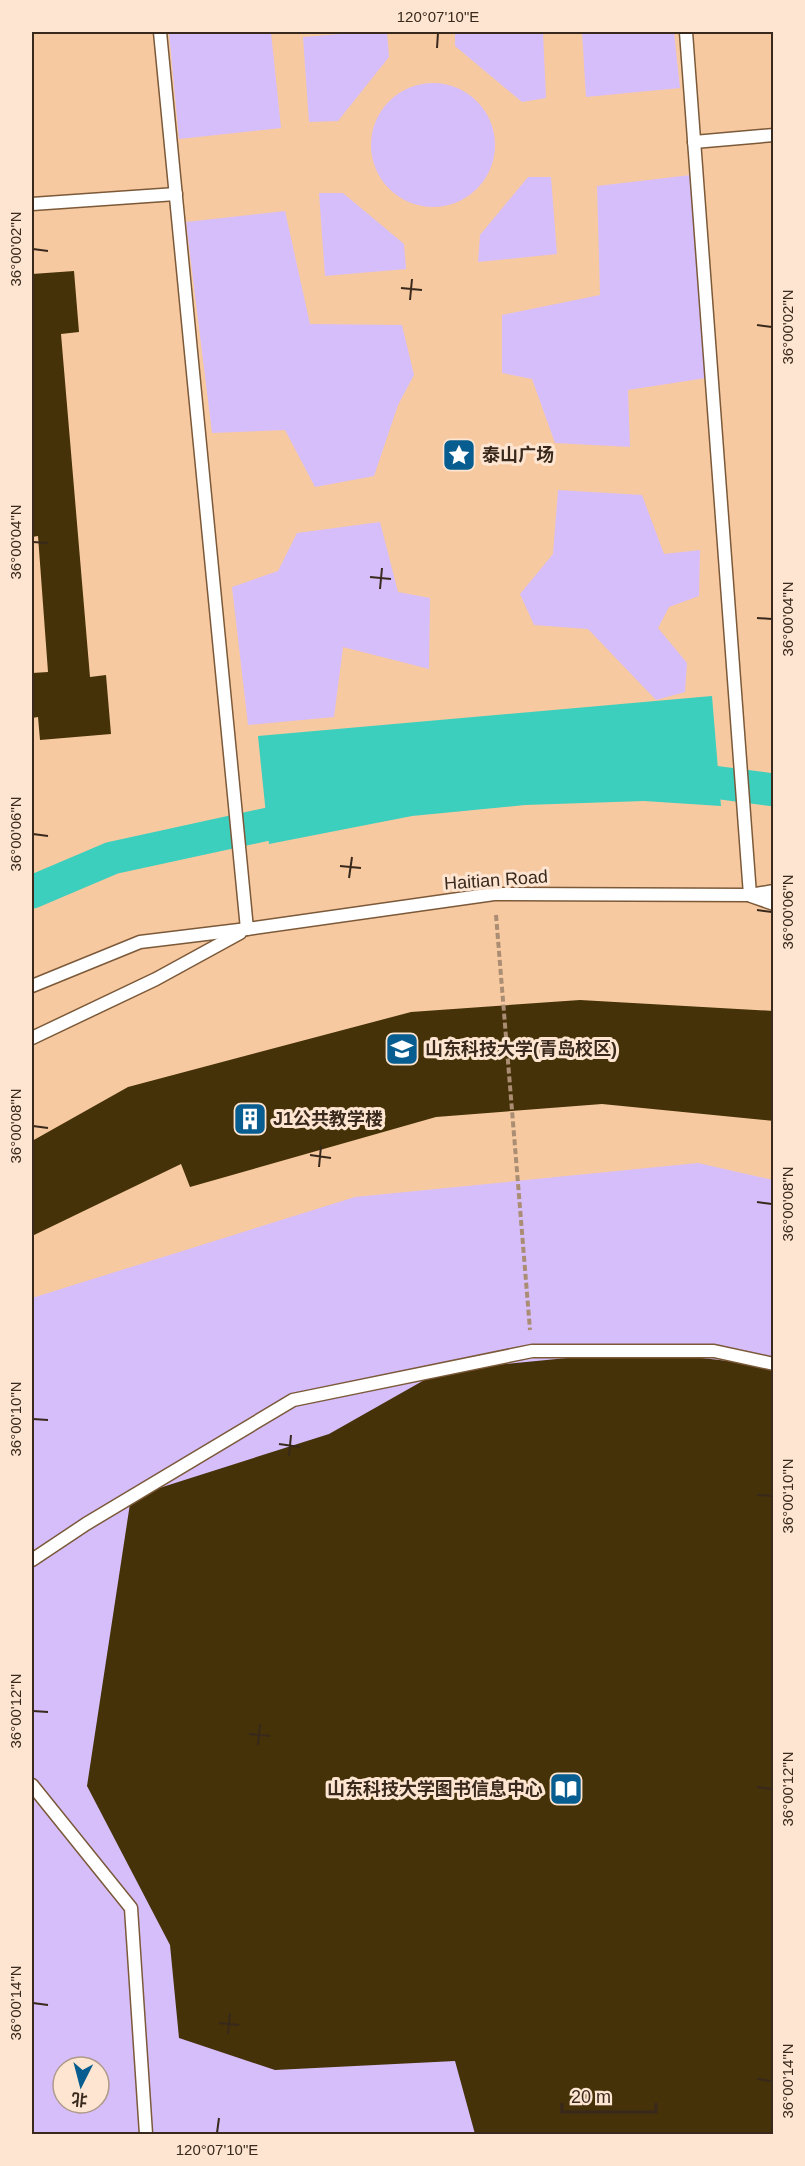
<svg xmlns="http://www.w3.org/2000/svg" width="805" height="2166" font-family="Helvetica,'Noto Sans SC',sans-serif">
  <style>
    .built { fill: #f7c9a1; fill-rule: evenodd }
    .green { fill: #d6befa; fill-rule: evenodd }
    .water { fill: #3ccfbd }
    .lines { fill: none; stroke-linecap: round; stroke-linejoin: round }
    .canal { stroke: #3ccfbd; stroke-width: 33 }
    .building { fill: #453208 }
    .service-casing { stroke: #7b5939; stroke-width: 15 }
    .path { stroke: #ab8d73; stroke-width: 4; stroke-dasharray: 6 3; stroke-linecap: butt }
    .service { stroke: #fff; stroke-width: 12 }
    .ticks { fill: none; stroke: #38291c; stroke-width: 2 }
    .labels { text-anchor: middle; stroke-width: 6; stroke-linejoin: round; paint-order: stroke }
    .poi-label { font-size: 18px; font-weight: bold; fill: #38291c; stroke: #fee5d1; text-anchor: start }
    .street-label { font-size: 18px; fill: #38291c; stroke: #fee5d1 }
    .neatline { fill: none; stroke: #38291c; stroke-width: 2 }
    .ticks-label { font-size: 15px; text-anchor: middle; fill: #38291c }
  </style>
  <rect width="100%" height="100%" fill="#fdd5b2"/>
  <path class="built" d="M32 32H773V2134H32ZM63 2067H99V2103H63Z"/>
  <g class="green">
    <path d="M169 32H271L281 128 179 139Z"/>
    <path d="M365 32H387L389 57 338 121 309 122 303 37Z"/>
    <path d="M455 32H543L546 98 522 102 455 46Z"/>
    <path d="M582 32H674L680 88 586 97Z"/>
    <circle cx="433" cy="145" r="62"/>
    <path d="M691 175 706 378 628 390 630 447 555 443 532 379 502 373V315L600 295 597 186Z"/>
    <path d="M528 177H551L557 254 478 262 480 235Z"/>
    <path d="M319 193H343L404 244 406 269 325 276Z"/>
    <path d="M285 211 310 324 402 325 414 375 398 405 374 476 315 487 285 430 212 433 186 222Z"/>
    <path d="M558 490 642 495 664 554 700 550 699 596 669 607 658 628 687 663 685 692 656 700 588 629 534 625 520 594 553 554Z"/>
    <path d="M380 522 398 592 430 598 429 669 343 647 334 717 248 725 232 587 278 571 297 533Z"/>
    <path d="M698 1163 773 1180V2134H32V1298L355 1197ZM63 2067H99V2103H63Z"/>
  </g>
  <path class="water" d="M712 696 721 806 644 801 525 805 412 816 269 844 258 736Z"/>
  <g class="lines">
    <g class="canal">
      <path d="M674 780 690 779 774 790"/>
      <path d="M32 892 112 858 310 815"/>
    </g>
  </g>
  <g class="building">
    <path d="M74 271 79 332 61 334 90 677 106 675 111 734 40 740 38 717 32 718V673L48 672 38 536 32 537V274Z"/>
    <path d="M580 1000 774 1011V1121L602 1104 436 1117 190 1187 181 1164 32 1236V1141L128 1087 411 1012Z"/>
    <path d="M639 1351 774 1366V2134H475L455 2061 275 2070 179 2038 170 1945 87 1786 131 1497 329 1434 442 1370Z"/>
  </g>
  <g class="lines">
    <defs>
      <g id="service">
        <path d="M160 32 247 929"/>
        <path d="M686 32 750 895"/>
        <path d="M694 142 774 135"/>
        <path d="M32 204 176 194"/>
        <path d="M751 896 774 904"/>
        <path d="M32 986 140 942 247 929 494 894 750 895 774 891"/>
        <path d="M32 1038 156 979 240 933"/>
        <path d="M32 1560 86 1524 293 1400 532 1351H714L774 1364"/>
        <path d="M32 1785 131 1908 146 2134"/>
      </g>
    </defs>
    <use href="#service" class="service-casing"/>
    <path class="path" d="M496 915 530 1330"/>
    <use href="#service" class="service"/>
  </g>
  <path class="ticks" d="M437 48 438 33M33 249 48 251M401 288 422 290M410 300 412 279M757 325 772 327M33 542 48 543M370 577 391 579M380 589 382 568M757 618 772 619M33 834 48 836M340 866 361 868M349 878 352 857M757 910 772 912M33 1126 48 1128M310 1155 331 1158M319 1167 321 1146M757 1202 772 1204M33 1419 48 1420M279 1444 300 1447M289 1456 291 1435M757 1495 772 1496M33 1711 48 1712M249 1734 270 1736M258 1745 260 1724M757 1787 772 1789M33 2003 48 2005M219 2023 239 2025M228 2034 230 2013M757 2079 772 2081M217 2133 219 2118"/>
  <defs>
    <symbol id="sight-square" viewBox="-11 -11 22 22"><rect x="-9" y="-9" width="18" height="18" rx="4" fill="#075d8f" stroke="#fee5d1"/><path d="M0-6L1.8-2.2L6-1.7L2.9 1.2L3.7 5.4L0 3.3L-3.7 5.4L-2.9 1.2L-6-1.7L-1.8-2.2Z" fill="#fff"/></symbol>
    <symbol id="university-square" viewBox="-11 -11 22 22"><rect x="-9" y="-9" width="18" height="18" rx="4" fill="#075d8f" stroke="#fee5d1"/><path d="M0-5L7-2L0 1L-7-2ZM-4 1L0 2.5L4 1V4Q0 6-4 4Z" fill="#fff"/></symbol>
    <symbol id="building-square" viewBox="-11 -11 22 22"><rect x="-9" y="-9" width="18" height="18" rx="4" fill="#075d8f" stroke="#fee5d1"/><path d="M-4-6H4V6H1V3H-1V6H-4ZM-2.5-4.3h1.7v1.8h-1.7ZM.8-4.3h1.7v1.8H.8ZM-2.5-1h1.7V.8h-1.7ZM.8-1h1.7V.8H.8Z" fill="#fff"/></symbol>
    <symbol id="library-square" viewBox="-11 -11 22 22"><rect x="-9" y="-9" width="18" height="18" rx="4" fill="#075d8f" stroke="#fee5d1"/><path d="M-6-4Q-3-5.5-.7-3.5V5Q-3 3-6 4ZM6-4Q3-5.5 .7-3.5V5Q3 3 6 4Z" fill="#fff"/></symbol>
  </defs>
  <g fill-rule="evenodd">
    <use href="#sight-square" x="440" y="436" width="38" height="38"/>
    <use href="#university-square" x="383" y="1030" width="38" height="38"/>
    <use href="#building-square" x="231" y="1100" width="38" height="38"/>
    <use href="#library-square" x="547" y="1770" width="38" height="38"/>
  </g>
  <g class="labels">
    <g class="poi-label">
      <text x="482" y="461">泰山广场</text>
      <text x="425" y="1055">山东科技大学(青岛校区)</text>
      <text x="273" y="1125">J1公共教学楼</text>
      <text x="543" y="1795" text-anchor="end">山东科技大学图书信息中心</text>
    </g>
    <g class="street-label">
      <text transform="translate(496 880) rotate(-4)" y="6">Haitian Road</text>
    </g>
  </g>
  <rect width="805" height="2166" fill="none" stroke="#fee5d1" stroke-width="66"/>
  <g transform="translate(81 2085) rotate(186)"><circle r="28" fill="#fee5d1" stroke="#af9a89" stroke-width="1.5"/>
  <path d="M0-4.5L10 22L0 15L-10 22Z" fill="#075d8f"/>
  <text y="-9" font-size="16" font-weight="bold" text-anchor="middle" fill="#38291c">北</text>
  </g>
  <path d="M562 2103v9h94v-9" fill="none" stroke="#38291c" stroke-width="3"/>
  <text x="571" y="2103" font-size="18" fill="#38291c" stroke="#fee5d1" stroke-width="4.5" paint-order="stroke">20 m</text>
  <rect x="33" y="33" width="739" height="2100" class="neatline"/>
  <g class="ticks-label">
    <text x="438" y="22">120°07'10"E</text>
    <text transform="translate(16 249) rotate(-90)" y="5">36°00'02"N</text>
    <text transform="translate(788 327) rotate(-90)" y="5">36°00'02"N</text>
    <text transform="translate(16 542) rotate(-90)" y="5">36°00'04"N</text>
    <text transform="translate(788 619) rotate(-90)" y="5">36°00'04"N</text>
    <text transform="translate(16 834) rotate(-90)" y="5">36°00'06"N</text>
    <text transform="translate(788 912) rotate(-90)" y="5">36°00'06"N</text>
    <text transform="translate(16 1126) rotate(-90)" y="5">36°00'08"N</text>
    <text transform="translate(788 1204) rotate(-90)" y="5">36°00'08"N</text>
    <text transform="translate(16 1419) rotate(-90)" y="5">36°00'10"N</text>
    <text transform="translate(788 1496) rotate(-90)" y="5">36°00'10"N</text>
    <text transform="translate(16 1711) rotate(-90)" y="5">36°00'12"N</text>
    <text transform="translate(788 1789) rotate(-90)" y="5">36°00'12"N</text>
    <text transform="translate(16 2003) rotate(-90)" y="5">36°00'14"N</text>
    <text transform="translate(788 2081) rotate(-90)" y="5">36°00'14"N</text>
    <text x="217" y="2155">120°07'10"E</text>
  </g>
</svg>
